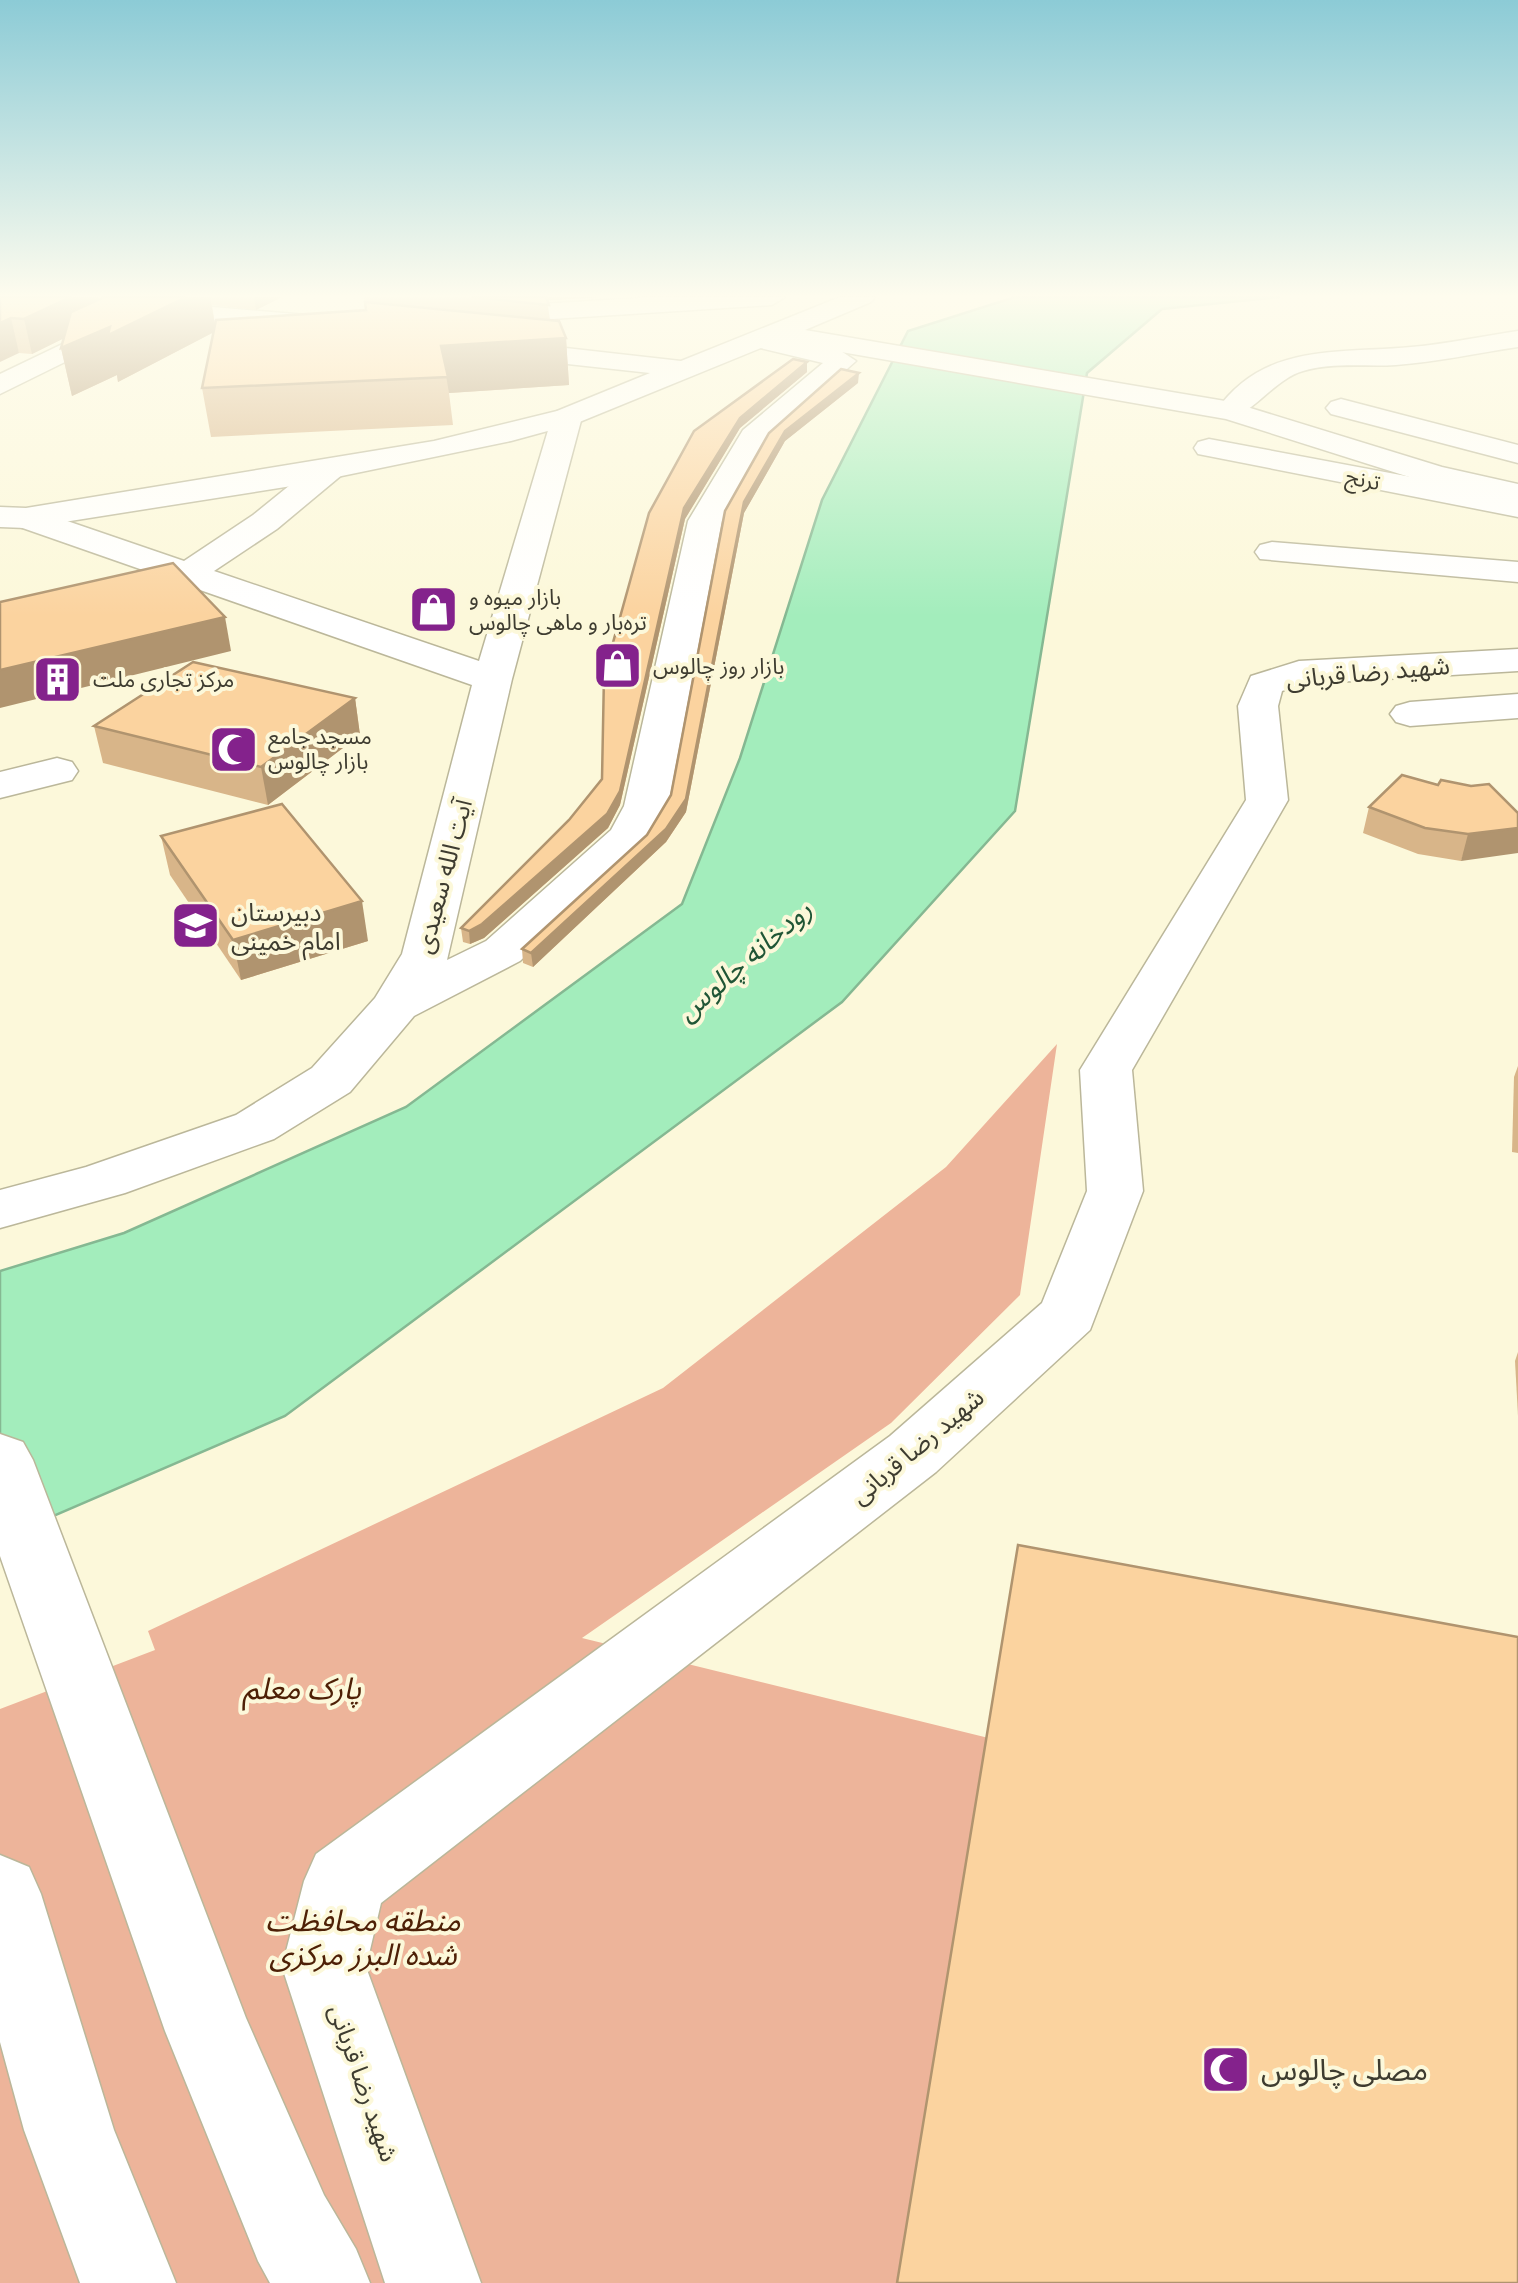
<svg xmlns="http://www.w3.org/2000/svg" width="1518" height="2283" font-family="'Source Serif 4','Noto Sans Arabic',serif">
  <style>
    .green { fill: #edb49a }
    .water { fill: #a3edbc; stroke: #85b892; stroke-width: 2.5 }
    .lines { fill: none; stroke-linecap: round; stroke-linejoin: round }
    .minor-casing { stroke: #bbb79a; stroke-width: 3 }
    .major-casing { stroke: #bbb79a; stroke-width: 3 }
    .minor { fill: #fff; fill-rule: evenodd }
    .major { fill: #fff; fill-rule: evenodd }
    .wall { fill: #d8b589 }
    .shaded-wall { fill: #b0946f }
    .building { fill: #fbd39f; stroke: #b0946f; stroke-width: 2.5 }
    .labels { text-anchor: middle; stroke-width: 8; stroke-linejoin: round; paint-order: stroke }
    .far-street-label { font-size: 22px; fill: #3e3c30; stroke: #fcf8da }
    .far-poi-label { font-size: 22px; fill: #3e3c30; stroke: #fcf8da; text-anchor: start }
    .street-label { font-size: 25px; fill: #3e3c30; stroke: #fcf8da }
    .poi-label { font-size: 25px; fill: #3e3c30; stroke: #fcf8da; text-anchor: start }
    .water-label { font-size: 28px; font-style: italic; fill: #205636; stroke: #fcf8da }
    .near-park-label { font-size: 30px; font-style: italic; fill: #4e2006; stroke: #fcf8da }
    .near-poi-label { font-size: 30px; fill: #3e3c30; stroke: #fcf8da; text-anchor: start }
  </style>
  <rect width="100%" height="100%" fill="#fcf8da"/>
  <path class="green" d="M1057 1044 1020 1295 891 1423 582 1638 1518 1868V2283H0V1709L155 1650 148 1631 663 1388 946 1167Z"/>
  <path class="water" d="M1015 297H1280L1162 309 1087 373 1015 811 842 1002 285 1416 0 1539V1271L124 1233 406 1107 682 904 740 758 822 500 908 331Z"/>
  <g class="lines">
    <defs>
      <g id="minor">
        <path d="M1518 331V347C1477 353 1437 362 1396 365 1366 367 1333 362 1303 371 1271 380 1247 424 1221 417L1216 411C1264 342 1338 354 1411 347 1447 344 1483 336 1518 331Z"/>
        <path d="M761 332 835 347 856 361 766 441 722 521 668 806 645 846 520 961 414 1016 350 1092 274 1139 125 1193 0 1228V1190L86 1167 236 1115 312 1068 375 998 402 954 472 685 14 525 9 518 14 511H38L184 561 253 515 321 460H343L348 467 343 474 277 529 214 571 479 661 552 417 557 411H577L582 417 512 679 447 960 486 941 611 830 624 806 688 521 743 430 823 363 752 346 748 340Z"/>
        <path d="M1341 399 1518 445V463L1331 414 1326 408 1331 402Z"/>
        <path d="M1209 439 1518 497V517L1198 454 1194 448 1198 442Z"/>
        <path d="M1272 542 1518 562V582L1260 559 1255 552 1260 545Z"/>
        <path d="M1518 649V671L1303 684 1282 691 1278 706 1288 800 1132 1070 1143 1191 1090 1330 936 1472 381 1903 366 1967 481 2283H385L282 1967 304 1881 316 1854 890 1436 1042 1303 1087 1191 1080 1070 1246 800 1238 706 1251 676 1299 661Z"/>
        <path d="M1518 694V718L1410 726 1396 722 1390 714 1396 706 1410 702Z"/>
        <path d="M57 758 72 762 78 771 72 780 0 798V772Z"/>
      </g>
      <g id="major">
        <path d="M170 297 201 306 319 316 332 324 319 332 199 322 155 308 151 303 155 298Z"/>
        <path d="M655 297H785L772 305 474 324 461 316 474 308Z"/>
        <path d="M840 297H875L871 302 805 330 1231 402 1442 467 1518 484V504L1422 481 1226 419 778 341 577 423 511 441 298 485 26 528 0 527V507L26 508 434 441 557 411 650 373 494 356 484 354 480 348 484 342 494 340 681 361Z"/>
        <path d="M127 313 140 321 136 327 0 394V374Z"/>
        <path d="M0 1434 23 1442 33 1460 246 2018 324 2195 356 2249 370 2283H270L258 2261 165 2031 0 1556Z"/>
        <path d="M0 1855 29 1867 41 1894 114 2130 176 2283H80L24 2130 0 2042Z"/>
      </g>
    </defs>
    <use href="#minor" class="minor-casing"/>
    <use href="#major" class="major-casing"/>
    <use href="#minor" class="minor"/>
    <use href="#major" class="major"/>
  </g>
  <g class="wall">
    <path d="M0 297 98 300 104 297H282L256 310 212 305 215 324 366 310 364 297H603L547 300 550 320 566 338 569 385 449 393 453 425 211 437 202 388 214 332 118 382 117 375 72 396 61 348 64 338 32 354 19 353Z"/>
    <path d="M807 362V372L740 428 685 519 620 805 608 828 484 938 470 944 463 942 461 928 569 820 602 779 694 431Z"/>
    <path d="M858 383 785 441 744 513 686 812 666 842 533 967 523 963 522 949 647 835 671 795 725 511 769 433Z"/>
    <path d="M355 698 360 735 268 805 103 763 94 726Z"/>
    <path d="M1489 784 1461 861 1418 854 1363 833 1369 807 1438 785 1471 786Z"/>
    <path d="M161 836 368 941 241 980 170 875Z"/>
    <path d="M1518 1066V1153L1512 1152 1514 1077Z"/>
    <path d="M1518 1352V1416L1515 1361Z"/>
  </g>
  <g class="shaded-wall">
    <path d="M71 297H98L103 319 32 354 24 319Z"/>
    <path d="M186 297H210L216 331 118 382 117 375 72 396 61 348 110 327Z"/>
    <path d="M254 297H282L256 310Z"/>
    <path d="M472 297H603L521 302Z"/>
    <path d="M11 318 19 353 0 362V323Z"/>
    <path d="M566 338 569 385 449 393 441 346Z"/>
    <path d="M807 362V372L740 428 685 519 620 805 608 828 484 938 470 944 469 931 607 814 684 508 740 418Z"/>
    <path d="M859 373 858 383 785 441 744 513 686 812 666 842 533 967 531 953 666 829 744 502 785 431Z"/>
    <path d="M225 617 231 651 0 708V670Z"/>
    <path d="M355 698 360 735 268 805 261 767Z"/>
    <path d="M1518 828V853L1461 861 1468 834Z"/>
    <path d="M362 901 368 941 241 980 233 940Z"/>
  </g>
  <g class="building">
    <path d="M0 297H71L24 319 11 318 0 323Z"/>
    <path d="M104 297H186L108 335 110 327 61 348 71 312Z"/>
    <path d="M472 297H546L549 305Z"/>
    <path d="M365 302 559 321 566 338 441 346 448 377 202 388 216 320 366 310Z"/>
    <path d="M793 359 807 362 740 418 684 508 620 791 607 814 482 924 469 931 461 928 569 820 602 779 604 675 649 513 694 431Z"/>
    <path d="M841 369 859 373 785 431 744 502 686 799 666 829 531 953 522 949 647 835 671 795 725 511 769 433Z"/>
    <path d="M173 563 225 617 0 670V602Z"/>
    <path d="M193 662 355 698 261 767 94 726Z"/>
    <path d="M1402 775 1438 785 1441 780 1471 786 1489 784 1518 813V828L1468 834 1425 828 1369 807Z"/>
    <path d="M282 804 362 901 233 940 161 836Z"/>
    <path d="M1018 1545 1518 1637V2283H897Z"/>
  </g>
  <linearGradient id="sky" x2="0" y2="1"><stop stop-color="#8ccbd6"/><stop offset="0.48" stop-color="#fefcee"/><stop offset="1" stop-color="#fefcee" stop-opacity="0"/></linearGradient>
  <rect width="1518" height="616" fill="url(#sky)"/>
  <defs>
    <symbol id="shop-square" viewBox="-11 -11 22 22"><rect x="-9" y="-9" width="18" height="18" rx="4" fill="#84228c" stroke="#fcf8da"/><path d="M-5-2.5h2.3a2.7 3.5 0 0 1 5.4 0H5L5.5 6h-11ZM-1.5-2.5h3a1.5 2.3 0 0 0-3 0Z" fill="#fff"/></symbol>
    <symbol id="building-square" viewBox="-11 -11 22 22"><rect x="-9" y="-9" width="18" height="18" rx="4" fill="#84228c" stroke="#fcf8da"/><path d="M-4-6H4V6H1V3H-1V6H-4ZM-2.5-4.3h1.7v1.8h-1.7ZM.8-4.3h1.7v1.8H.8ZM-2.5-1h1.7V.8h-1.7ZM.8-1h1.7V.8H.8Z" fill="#fff"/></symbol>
    <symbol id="mosque-square" viewBox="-11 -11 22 22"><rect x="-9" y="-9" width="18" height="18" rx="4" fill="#84228c" stroke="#fcf8da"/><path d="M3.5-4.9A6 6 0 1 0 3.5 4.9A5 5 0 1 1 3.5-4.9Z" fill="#fff"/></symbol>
    <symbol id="school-square" viewBox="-11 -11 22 22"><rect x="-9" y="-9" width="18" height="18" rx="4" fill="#84228c" stroke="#fcf8da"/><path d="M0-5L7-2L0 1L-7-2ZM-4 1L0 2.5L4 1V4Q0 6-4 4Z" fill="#fff"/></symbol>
  </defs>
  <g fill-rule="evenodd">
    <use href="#shop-square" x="406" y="582" width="55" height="55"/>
    <use href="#shop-square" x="590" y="638" width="55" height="55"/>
    <use href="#building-square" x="30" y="652" width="55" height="55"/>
    <use href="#mosque-square" x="206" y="722" width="55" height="55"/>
    <use href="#school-square" x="168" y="898" width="55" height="55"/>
    <use href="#mosque-square" x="1198" y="2042" width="55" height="55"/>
  </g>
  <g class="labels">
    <g class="far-street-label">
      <text transform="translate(1363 479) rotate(11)" y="8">ترنج</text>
    </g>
    <g class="far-poi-label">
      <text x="469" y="605">بازار میوه و<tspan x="469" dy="25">تره‌بار و ماهی چالوس</tspan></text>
      <text x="653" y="674">بازار روز چالوس</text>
      <text x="93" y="687">مرکز تجاری ملت</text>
      <text x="268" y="744">مسجد جامع<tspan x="268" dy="25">بازار چالوس</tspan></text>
    </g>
    <g class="street-label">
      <text transform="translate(1368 672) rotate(-5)" y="9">شهید رضا قربانی</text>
      <text transform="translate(443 876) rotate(-75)" y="9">آیت الله سعیدی</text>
      <text transform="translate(917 1446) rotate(-40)" y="9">شهید رضا قربانی</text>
      <text transform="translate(364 2083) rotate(71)" y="9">شهید رضا قربانی</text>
    </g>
    <g class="poi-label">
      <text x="231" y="921">دبیرستان<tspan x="231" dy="29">امام خمینی</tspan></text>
    </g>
    <g class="water-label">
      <text transform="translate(744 960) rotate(-41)" y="10">رودخانه چالوس</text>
    </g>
    <g class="near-park-label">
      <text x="302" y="1699">پارک معلم</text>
      <text x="363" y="1931">منطقه محافظت<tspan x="363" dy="34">شده البرز مرکزی</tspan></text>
    </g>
    <g class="near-poi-label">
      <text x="1261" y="2080">مصلی چالوس</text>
    </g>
  </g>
</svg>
